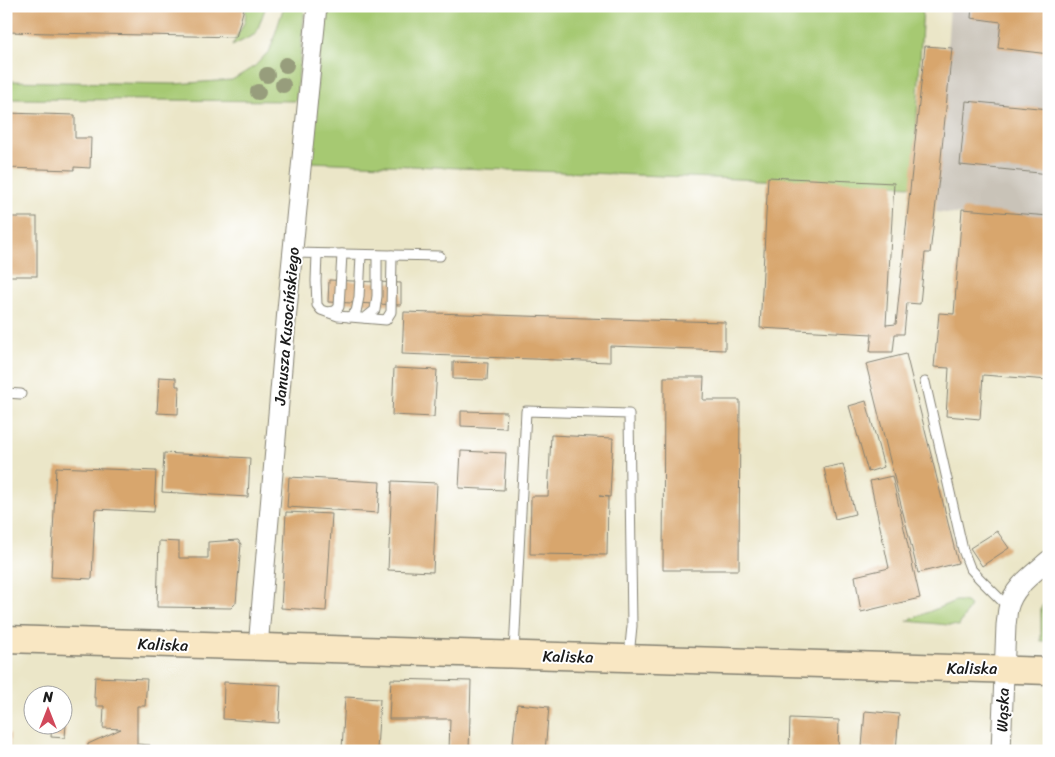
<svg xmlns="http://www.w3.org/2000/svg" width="1055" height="757" font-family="Sriracha,sans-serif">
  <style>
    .industrial { fill: #c9c3b8 }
    .green { fill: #a6c972; stroke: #617247 }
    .building { fill: #d8a66d }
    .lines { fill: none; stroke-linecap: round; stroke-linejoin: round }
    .lane-casing { stroke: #848172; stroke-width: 11 }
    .street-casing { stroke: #848172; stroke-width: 21 }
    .secondary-casing { stroke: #848172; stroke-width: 29 }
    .lane { stroke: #fff; stroke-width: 9 }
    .street { stroke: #fff; stroke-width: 19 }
    .secondary { stroke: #f9e7c3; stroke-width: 26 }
    .tree { fill: #979d7c }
    .labels { text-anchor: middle; stroke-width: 4; stroke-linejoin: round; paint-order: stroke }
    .street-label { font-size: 16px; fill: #1c1c1c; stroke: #fff }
  </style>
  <rect width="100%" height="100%" fill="#fff"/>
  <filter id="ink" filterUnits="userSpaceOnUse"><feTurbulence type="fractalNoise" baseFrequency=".02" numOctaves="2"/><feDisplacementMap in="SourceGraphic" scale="10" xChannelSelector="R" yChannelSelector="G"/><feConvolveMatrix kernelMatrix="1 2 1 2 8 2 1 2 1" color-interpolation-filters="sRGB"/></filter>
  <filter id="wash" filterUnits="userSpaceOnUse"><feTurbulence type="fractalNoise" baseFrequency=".0096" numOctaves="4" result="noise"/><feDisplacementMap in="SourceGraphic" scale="20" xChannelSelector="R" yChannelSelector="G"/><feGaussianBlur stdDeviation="1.12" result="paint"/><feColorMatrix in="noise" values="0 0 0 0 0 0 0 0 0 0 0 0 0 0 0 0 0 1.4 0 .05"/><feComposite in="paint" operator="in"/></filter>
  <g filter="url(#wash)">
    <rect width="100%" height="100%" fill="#ebe6c8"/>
    <path class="industrial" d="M950 6H1049V224L936 212Z"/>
    <g class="green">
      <path d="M246 6H266L256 34 232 46 245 21Z"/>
      <path d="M284 6H305L296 101 6 99V81L174 84 232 80 255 66 270 50Z"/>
      <path d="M324 6H923L913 186 310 162Z"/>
      <path d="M1049 596V641H1041V608Z"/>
      <path d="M955 601C961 601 967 600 970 606L959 626 907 621Z"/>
    </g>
    <g id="blocks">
      <g class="building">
        <path d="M6 6H227V7L244 8 236 37 6 32Z"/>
        <path d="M972 6H1049V54L998 48 1001 22 971 18Z"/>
        <path d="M925 46 952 48 939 178 930 253H925L920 304 907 303 904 334H895L893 352H870L872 334 760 328 768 177 894 183 886 325 896 324Z"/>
        <path d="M966 101 1049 109V174L960 165Z"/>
        <path d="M6 113 75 115V138H91L90 168 74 167V170L6 168Z"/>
        <path d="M962 209 1049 216V380L983 375 980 419 946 416 949 368 934 367 939 313 954 314Z"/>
        <rect x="6" y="217" width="31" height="59"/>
        <path d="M329 280 401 283V305L328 302Z"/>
        <path d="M404 312 645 320 725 322V350L610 346V362L402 354Z"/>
        <path d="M906 354 958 563 918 573 866 364Z"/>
        <path d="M453 362 488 363 487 380 453 379Z"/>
        <path d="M394 368 437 370 434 417 392 415Z"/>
        <path d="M159 377 176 378V386H179L178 414 157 413Z"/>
        <path d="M664 377H704L703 400H740L739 570H663Z"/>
        <path d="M866 401 884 467 868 472 849 406Z"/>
        <path d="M461 411 507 412 506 428 461 426Z"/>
        <path d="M551 435 613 438 610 497 599 496 608 497 607 555 530 554 531 496H548Z"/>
        <path d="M461 451 506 453 504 490 459 488Z"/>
        <path d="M164 453 250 458 248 497 162 492Z"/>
        <path d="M843 464 855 514 835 519 824 468Z"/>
        <path d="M56 467 156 471 154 512 95 509 92 579 51 577Z"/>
        <path d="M892 476 920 598 861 612 855 576 889 568 870 481Z"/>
        <path d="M289 477 380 482 378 513 287 507Z"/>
        <path d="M392 481 437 483 433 572 388 570Z"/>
        <path d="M286 512 332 514 326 611 281 608Z"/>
        <path d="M997 531 1009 548 982 566 970 548Z"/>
        <path d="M238 540 241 544 236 603 231 608 157 607 159 541 179 542V558H208V542Z"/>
        <path d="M95 677 147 679 145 706H137V744L150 745V751H88V744L121 729 103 728 104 706H96V698H94Z"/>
        <path d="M391 679 471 681 469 751H449L450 719H389Z"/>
        <path d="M224 682 281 685 279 723 223 719Z"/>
        <path d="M345 697 380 699 377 751 342 750Z"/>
        <path d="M517 704 549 707 545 751H512Z"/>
        <path d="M62 709H67L65 738 51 737 52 724H62Z"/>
        <path d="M865 711 899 714 896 751H873V748L862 747Z"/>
        <path d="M790 718 839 720 838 751H789Z"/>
        <rect x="6" y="734" width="4" height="17"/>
      </g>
    </g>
  </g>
  <g filter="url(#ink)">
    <use href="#blocks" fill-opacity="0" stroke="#848172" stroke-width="1"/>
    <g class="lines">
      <defs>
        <g id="lane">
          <path d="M293 253 440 256"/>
          <path d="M317 254 316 281 317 305 321 310 338 316 386 320 391 312 392 255"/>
          <path d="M327 312 335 311 339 307 342 254"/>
          <path d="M349 317 356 312 359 297 361 255"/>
          <path d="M365 318 375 310 377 296V255"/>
          <path d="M925 382 963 550 970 568 979 578 1008 607"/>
          <path d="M6 393 21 394"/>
          <path d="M514 652 526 411 629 414 632 626 629 656"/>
        </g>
        <g id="street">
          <path d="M258 647 287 310 317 6"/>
          <path d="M1001 751 1006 625C1007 619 1007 614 1008 609 1013 587 1033 574 1049 560"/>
        </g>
        <path id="secondary" d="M6 639 1049 671"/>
      </defs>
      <use href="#lane" class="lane-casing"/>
      <use href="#street" class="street-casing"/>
      <use href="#secondary" class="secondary-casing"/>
      <use href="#lane" class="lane"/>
      <use href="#street" class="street"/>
      <use href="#secondary" class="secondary"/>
    </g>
    <g class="tree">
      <circle cx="286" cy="65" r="8"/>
      <circle cx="267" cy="75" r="8"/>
      <circle cx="283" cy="85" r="8"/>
      <circle cx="258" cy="92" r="8"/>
    </g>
  </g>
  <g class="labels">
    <g class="street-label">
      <text transform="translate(286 326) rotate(-85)" y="6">Janusza Kusocińskiego</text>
      <text transform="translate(163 644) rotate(2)" y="6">Kaliska</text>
      <text transform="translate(568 656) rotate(1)" y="6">Kaliska</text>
      <text x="972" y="674">Kaliska</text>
      <text transform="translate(1002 710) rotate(-88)" y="6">Wąska</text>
    </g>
  </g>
  <rect width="1055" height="757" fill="none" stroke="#fff" stroke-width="25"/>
  <g transform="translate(48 710)"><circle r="24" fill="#ffffff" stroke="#a4a4a4"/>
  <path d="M0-4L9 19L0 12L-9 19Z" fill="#d1495b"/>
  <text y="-8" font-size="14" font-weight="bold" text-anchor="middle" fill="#1c1c1c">N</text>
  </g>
</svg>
